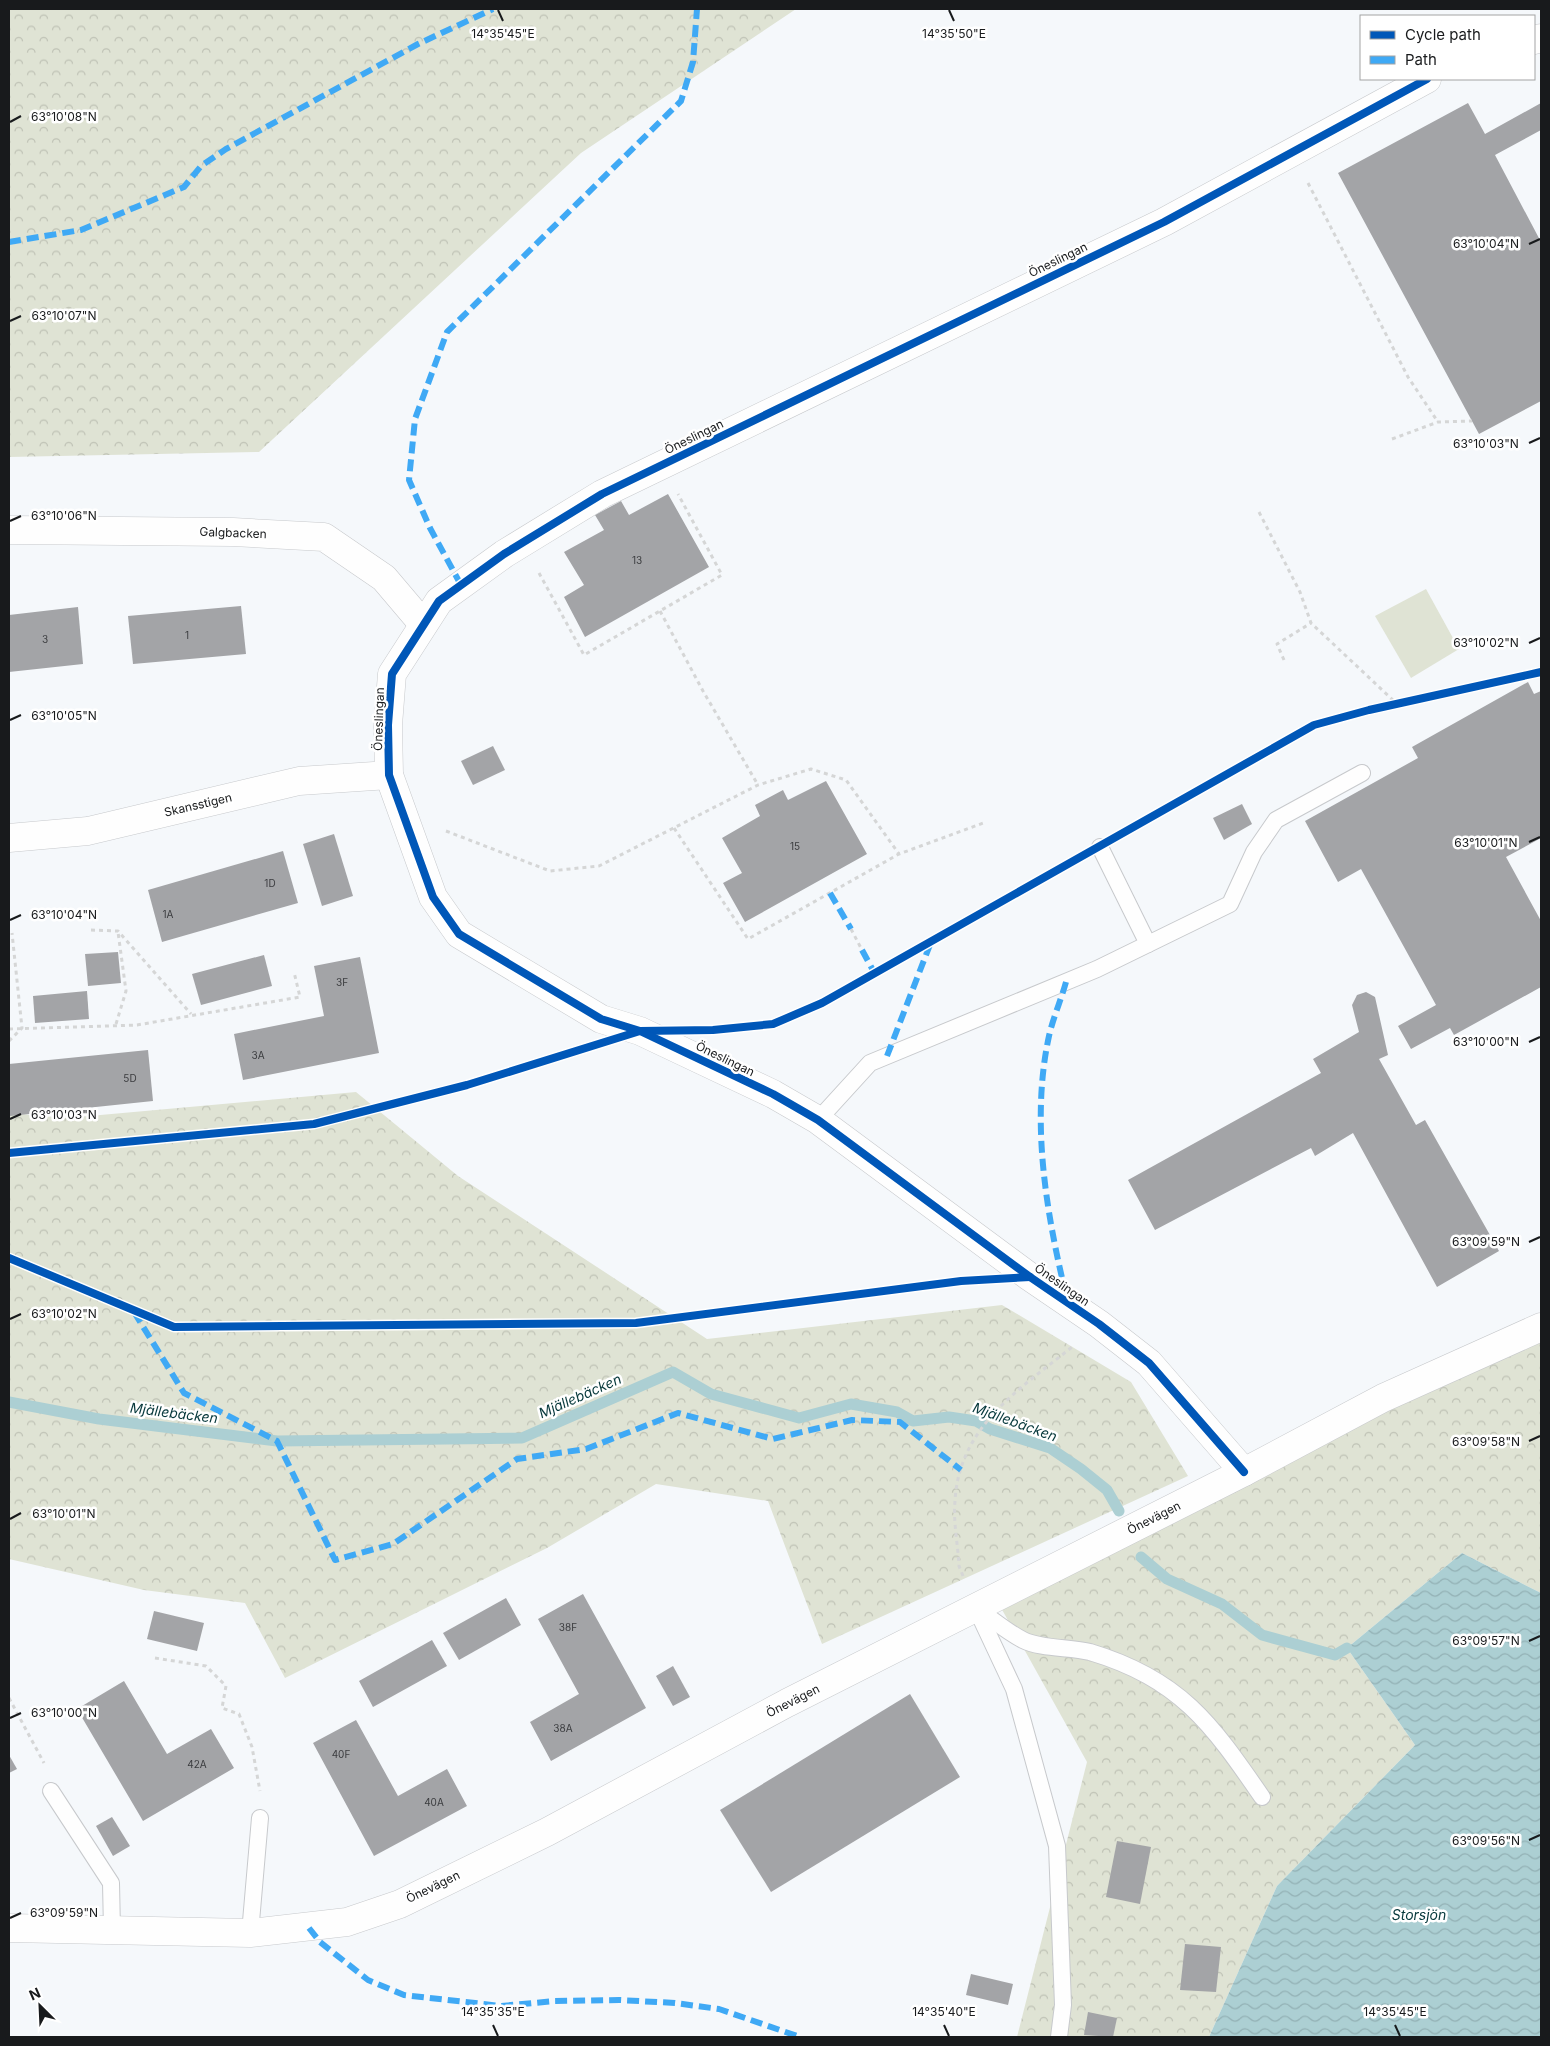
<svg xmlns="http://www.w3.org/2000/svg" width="1550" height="2046" font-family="Inter,sans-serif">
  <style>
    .forest { fill: url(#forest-crowns) }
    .pitch { fill: #dfe3d4 }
    .water { fill: url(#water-waves) }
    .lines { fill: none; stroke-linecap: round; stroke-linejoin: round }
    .stream { stroke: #accfd3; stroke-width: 11 }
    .building { fill: #a3a4a7 }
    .service-casing { stroke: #c7c9cc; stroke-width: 18 }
    .minor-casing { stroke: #c7c9cc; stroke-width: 29 }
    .tertiary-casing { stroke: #c7c9cc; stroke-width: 29 }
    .path { stroke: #d5d6d6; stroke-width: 3; stroke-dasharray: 4 4; stroke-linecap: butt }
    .service { stroke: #fefefe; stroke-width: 16 }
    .minor { stroke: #fefefe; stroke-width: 28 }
    .tertiary { stroke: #fefefe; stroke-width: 28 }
    .quiet { stroke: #3fa9f5; stroke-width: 6; stroke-dasharray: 12 6; stroke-linecap: butt }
    .cycleway-casing { stroke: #fff; stroke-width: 11 }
    .cycleway { stroke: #0057b8; stroke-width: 8 }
    .ticks { fill: none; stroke: #181a1c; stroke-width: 2 }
    .labels { text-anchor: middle; stroke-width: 5; stroke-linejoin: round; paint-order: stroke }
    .number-label { font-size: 10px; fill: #3b3c3f }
    .street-label { font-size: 12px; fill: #181a1c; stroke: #fff }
    .water-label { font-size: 14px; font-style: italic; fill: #06383b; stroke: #fff }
    .ticks-label { font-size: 12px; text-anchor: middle; fill: #181a1c; stroke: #fff; stroke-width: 5; stroke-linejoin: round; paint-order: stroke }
  </style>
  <defs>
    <pattern id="forest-crowns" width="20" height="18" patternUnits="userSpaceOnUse" patternTransform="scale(1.25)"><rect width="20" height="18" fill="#dfe3d4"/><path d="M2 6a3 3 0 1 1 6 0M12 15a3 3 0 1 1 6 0" fill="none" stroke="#bfc2b5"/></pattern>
    <pattern id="water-waves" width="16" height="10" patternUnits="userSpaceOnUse" patternTransform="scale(1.25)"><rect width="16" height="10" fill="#accfd3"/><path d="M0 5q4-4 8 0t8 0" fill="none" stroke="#93b1b5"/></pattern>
  </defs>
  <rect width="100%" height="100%" fill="#f5f8fb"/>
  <g class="forest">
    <path d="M9 9H796L581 153 259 452 9 457Z"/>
    <path d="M356 1092 458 1176 707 1339 1002 1305 1131 1382 1188 1476 822 1644 768 1501 656 1484 547 1548 285 1678 245 1603 144 1590 9 1559V1113L67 1118Z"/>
    <path d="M1541 1340V1593L1462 1553 1347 1648 1415 1745 1277 1886 1209 2037H1017L1087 1762 1000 1606 1389 1409Z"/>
  </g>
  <path class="pitch" d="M1426 589 1459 649 1411 678 1375 616Z"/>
  <path class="water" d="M1462 1553 1541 1593V2037H1209L1277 1886 1415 1745 1347 1648Z"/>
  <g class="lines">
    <g class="stream">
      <path d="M9 1402 99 1419 277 1441 522 1438 673 1372 711 1394 799 1418 851 1404 897 1412 913 1421 949 1417 976 1421 990 1429 1050 1448 1081 1469 1107 1490 1119 1511"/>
      <path d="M1141 1557 1167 1579 1222 1604 1262 1635 1335 1655 1347 1648"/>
    </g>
  </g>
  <g class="building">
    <path d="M1468 103 1485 134 1541 103V130L1495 155 1541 242V401L1479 434 1338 173Z"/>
    <path d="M668 494 709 567 585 637 564 597 584 585 564 552 604 530 595 515 621 501 629 515Z"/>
    <path d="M241 606 246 654 133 664 128 616Z"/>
    <path d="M78 607 83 664 9 672V615Z"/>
    <path d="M1528 682 1534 694 1541 691V838L1506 857 1541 921V987L1454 1035 1450 1028 1411 1049 1398 1026 1436 1005 1361 869 1338 882 1305 821 1418 758 1412 747Z"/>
    <path d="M493 746 505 770 473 785 461 761Z"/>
    <path d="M826 781 867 854 745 922 723 883 742 873 722 838 760 816 755 805 783 790 788 800Z"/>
    <path d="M1242 804 1252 824 1224 840 1213 818Z"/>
    <path d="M334 834 353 896 322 906 303 844Z"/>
    <path d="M283 851 298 903 162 942 148 890Z"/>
    <path d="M118 952 121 983 88 986 85 954Z"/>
    <path d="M264 955 272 986 201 1005 192 974Z"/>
    <path d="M360 957 379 1053 243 1080 234 1034 324 1016 314 966Z"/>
    <path d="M87 991 89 1019 35 1023 33 996Z"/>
    <path d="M1366 992 1375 997 1388 1055 1379 1059 1416 1125 1425 1120 1499 1251 1437 1287 1353 1133 1315 1156 1311 1148 1155 1230 1128 1180 1321 1073 1313 1059 1359 1032 1352 1005 1357 995Z"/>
    <path d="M148 1050 153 1101 10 1116 9 1064Z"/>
    <path d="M583 1594 646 1708 551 1761 530 1722 579 1694 538 1619Z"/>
    <path d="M506 1598 521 1625 459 1660 443 1633Z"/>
    <path d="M154 1611 204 1623 197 1651 147 1639Z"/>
    <path d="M432 1640 447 1666 373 1707 359 1681Z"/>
    <path d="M673 1666 690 1697 673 1706 656 1676Z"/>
    <path d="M124 1681 167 1754 211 1729 234 1768 143 1821 77 1709Z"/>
    <path d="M910 1694 960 1777 771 1892 720 1810Z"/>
    <path d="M356 1720 398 1796 447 1769 467 1806 374 1856 313 1743Z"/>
    <path d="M9 1755 17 1769 9 1773Z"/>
    <path d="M112 1817 130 1846 113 1856 96 1826Z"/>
    <path d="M1117 1841 1151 1847 1140 1904 1106 1897Z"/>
    <path d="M1185 1944 1221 1947 1216 1992 1180 1990Z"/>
    <path d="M971 1974 1013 1984 1008 2005 966 1995Z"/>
    <path d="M1088 2012 1117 2018 1113 2037 1084 2035Z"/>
  </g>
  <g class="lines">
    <defs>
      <g id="service">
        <path d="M1100 847 1148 944"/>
        <path d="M818 1120 870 1063 1097 969 1230 904 1254 852 1276 820 1362 773"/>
        <path d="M976 1608 1014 1689 1057 1846 1063 2005 1059 2037"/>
        <path d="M976 1608C991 1618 1007 1632 1023 1640 1041 1649 1070 1647 1090 1652 1180 1679 1211 1723 1262 1797"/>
        <path d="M51 1791 111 1883 112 1930"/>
        <path d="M250 1933 260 1818"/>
      </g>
      <g id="minor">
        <path d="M1534 40 1541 38"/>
        <path d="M9 530 233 532 324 537 384 578 423 624"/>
        <path d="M9 838 88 831 299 781 389 775"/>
        <path d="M1244 1472 1149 1363 1099 1324 1030 1277 818 1120 773 1094 640 1031 601 1019 459 934 433 897 389 775 388 725 392 674 439 601 504 554 602 494 1164 222 1427 79"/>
      </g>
      <path id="tertiary" d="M9 1928 250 1933 347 1922 400 1904 547 1832 787 1703 1244 1472 1383 1398 1541 1327"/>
    </defs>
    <use href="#service" class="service-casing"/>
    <use href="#minor" class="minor-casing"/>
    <use href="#tertiary" class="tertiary-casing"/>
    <g class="path">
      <path d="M1308 183 1408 377 1438 422"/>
      <path d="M1392 439 1438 422 1472 421"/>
      <path d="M1259 512 1300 592 1311 623 1396 703"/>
      <path d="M539 573 584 655 722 575 678 494"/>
      <path d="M660 611 703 691 758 785"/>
      <path d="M1284 660 1277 644 1311 623"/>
      <path d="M674 828 748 939 899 854 986 822"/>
      <path d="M446 831 550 871 599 866 758 785 811 769 846 780 899 854"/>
      <path d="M851 929 862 950"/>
      <path d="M91 930 118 931 191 1014"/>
      <path d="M116 1024 126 991 118 932"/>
      <path d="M9 1029 137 1025 300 997 294 972"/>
      <path d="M9 1041 22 1028 12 933"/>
      <path d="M963 1576 959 1566C958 1545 953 1522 955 1501 959 1426 1020 1389 1072 1347"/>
      <path d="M155 1658 206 1666 226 1686 222 1708 239 1714 252 1747 260 1791"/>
      <path d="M9 1698 44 1763"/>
    </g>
    <use href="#service" class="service"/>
    <use href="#minor" class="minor"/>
    <use href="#tertiary" class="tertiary"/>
    <g class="quiet">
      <path d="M9 242 81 230 184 187 201 166 226 149 418 44 493 9"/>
      <path d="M461 585 430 528 409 480 415 419 447 332 681 101 693 62 697 9"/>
      <path d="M830 893 851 929"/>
      <path d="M862 950 875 974"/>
      <path d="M1066 982C1061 1000 1053 1018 1049 1036 1030 1123 1047 1218 1068 1303"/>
      <path d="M887 1056 931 942"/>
      <path d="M134 1312 184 1393 277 1441 335 1560 393 1544 517 1459 586 1449 678 1413 773 1439 852 1420 900 1422 961 1470"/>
      <path d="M309 1928 320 1942 368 1980 404 1995 501 2006 555 2001 619 2000 675 2003 719 2009 800 2037"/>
    </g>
    <defs>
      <g id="cycleway">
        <path d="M9 1153 314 1124 467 1085 640 1031 713 1030 773 1024 822 1003 1314 725 1369 710 1541 672"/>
        <path d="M9 1258 174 1327 636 1323 961 1281 1030 1277"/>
        <path d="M1244 1472 1149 1363 1099 1324 1030 1277 818 1120 773 1094 640 1031 601 1019 459 934 433 897 389 775 388 725 392 674 439 601 504 554 602 494 1164 222 1427 79"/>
      </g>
    </defs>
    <use href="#cycleway" class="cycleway-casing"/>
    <use href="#cycleway" class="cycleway"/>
  </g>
  <path class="ticks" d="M498 10 503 21M949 10 954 21M10 122 21 116M1529 244 1540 239M10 321 21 316M1529 443 1540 438M10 521 21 516M1529 643 1540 638M10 720 21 715M1529 842 1540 837M10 920 21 915M1529 1042 1540 1037M10 1119 21 1114M1529 1242 1540 1237M10 1319 21 1314M1529 1441 1540 1436M10 1519 21 1513M1529 1641 1540 1636M10 1718 21 1713M1529 1840 1540 1835M10 1918 21 1913M493 2025 498 2036M944 2025 949 2036M1395 2025 1400 2036"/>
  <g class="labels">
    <g class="number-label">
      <text x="637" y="564">13</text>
      <text x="187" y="639">1</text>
      <text x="45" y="643">3</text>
      <text x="795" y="850">15</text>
      <text x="270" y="887">1D</text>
      <text x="168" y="918">1A</text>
      <text x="342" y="986">3F</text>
      <text x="258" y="1059">3A</text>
      <text x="130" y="1082">5D</text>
      <text x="568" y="1631">38F</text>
      <text x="563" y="1732">38A</text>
      <text x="341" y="1758">40F</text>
      <text x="197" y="1768">42A</text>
      <text x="434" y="1806">40A</text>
    </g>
    <g class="street-label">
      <text transform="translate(1058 260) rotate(-26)" y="4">Öneslingan</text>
      <text transform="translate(694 437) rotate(-26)" y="4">Öneslingan</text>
      <text transform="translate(233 533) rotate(2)" y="4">Galgbacken</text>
      <text transform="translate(379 719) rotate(-88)" y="4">Öneslingan</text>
      <text transform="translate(198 805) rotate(-13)" y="4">Skansstigen</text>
      <text transform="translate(725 1059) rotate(26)" y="4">Öneslingan</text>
      <text transform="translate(1062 1285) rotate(35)" y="4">Öneslingan</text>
      <text transform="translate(1154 1518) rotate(-27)" y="4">Önevägen</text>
      <text transform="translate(793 1701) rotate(-27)" y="4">Önevägen</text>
      <text transform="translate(433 1887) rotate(-26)" y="4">Önevägen</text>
    </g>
    <g class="water-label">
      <text transform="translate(580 1396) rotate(-24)" y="5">Mjällebäcken</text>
      <text transform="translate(174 1413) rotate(7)" y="5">Mjällebäcken</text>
      <text transform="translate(1015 1422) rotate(20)" y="5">Mjällebäcken</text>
      <text x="1419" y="1920">Storsjön</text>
    </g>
  </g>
  <g class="ticks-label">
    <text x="503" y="38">14°35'45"E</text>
    <text x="954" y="38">14°35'50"E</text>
    <text x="64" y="121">63°10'08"N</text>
    <text x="1486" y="248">63°10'04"N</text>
    <text x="64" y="320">63°10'07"N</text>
    <text x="1486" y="448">63°10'03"N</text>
    <text x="64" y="520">63°10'06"N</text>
    <text x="1486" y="647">63°10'02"N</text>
    <text x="64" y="720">63°10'05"N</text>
    <text x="1486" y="847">63°10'01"N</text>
    <text x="64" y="919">63°10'04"N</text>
    <text x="1486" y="1046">63°10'00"N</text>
    <text x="64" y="1119">63°10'03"N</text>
    <text x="1486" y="1246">63°09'59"N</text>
    <text x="64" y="1318">63°10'02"N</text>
    <text x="1486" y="1446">63°09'58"N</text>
    <text x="64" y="1518">63°10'01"N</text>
    <text x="1486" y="1645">63°09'57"N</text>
    <text x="64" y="1717">63°10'00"N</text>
    <text x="1486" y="1845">63°09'56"N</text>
    <text x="64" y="1917">63°09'59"N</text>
    <text x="493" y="2016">14°35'35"E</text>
    <text x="944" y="2016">14°35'40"E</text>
    <text x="1395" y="2016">14°35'45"E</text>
  </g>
  <rect width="1550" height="2046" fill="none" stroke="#181a1c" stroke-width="20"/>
  <rect x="1360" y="15" width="175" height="65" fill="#ffffff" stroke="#a3a3a4"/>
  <rect x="1370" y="31" width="25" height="8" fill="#0057b8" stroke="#a3a3a4"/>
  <text x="1405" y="40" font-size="15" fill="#181a1c">Cycle path</text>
  <rect x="1370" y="56" width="25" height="8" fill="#3fa9f5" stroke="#a3a3a4"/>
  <text x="1405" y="65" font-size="15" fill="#181a1c">Path</text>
  <g transform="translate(40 2006) rotate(336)" stroke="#ffffff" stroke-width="4" paint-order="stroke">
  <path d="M0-4L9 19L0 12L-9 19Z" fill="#181a1c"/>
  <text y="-8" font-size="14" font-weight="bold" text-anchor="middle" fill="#181a1c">N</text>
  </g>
</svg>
